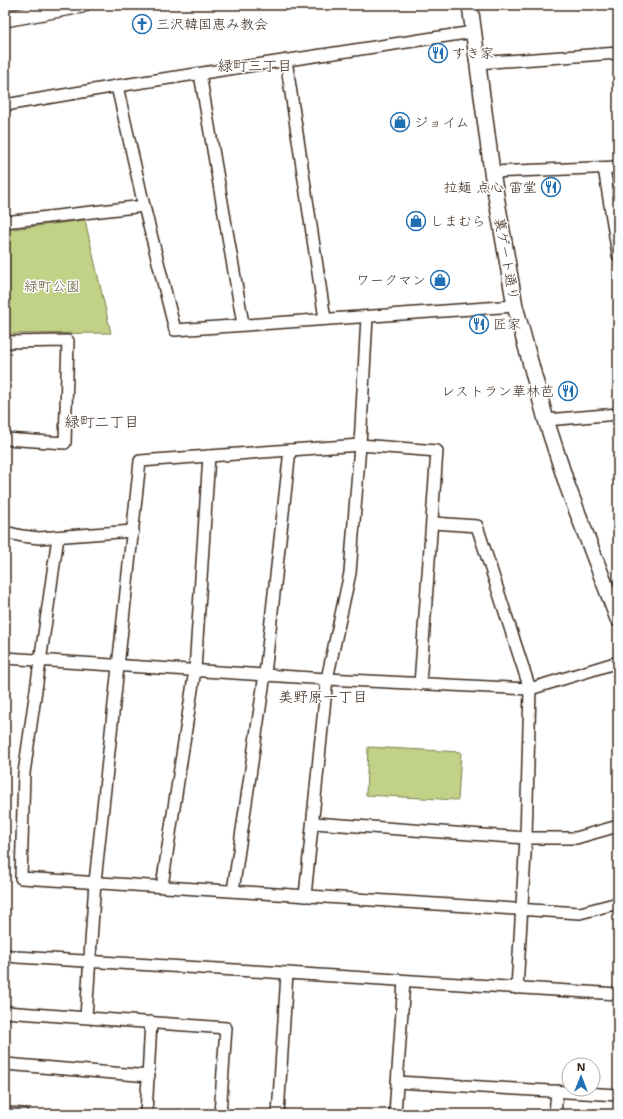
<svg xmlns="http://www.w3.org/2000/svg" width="623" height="1119" font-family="'Shantell Sans','Klee One',sans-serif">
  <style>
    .green { fill: #c1d186; stroke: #7e7e52 }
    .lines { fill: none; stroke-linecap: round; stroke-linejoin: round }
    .street-casing { stroke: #3b2a1e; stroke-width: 14 }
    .secondary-casing { stroke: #3b2a1e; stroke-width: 18 }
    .street { stroke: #fff; stroke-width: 11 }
    .secondary { stroke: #fff; stroke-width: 15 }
    .labels { text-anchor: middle; stroke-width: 3; stroke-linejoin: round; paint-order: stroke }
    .poi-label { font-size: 14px; fill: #3b2a1e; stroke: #fff; text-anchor: start }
    .street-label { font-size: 14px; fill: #3b2a1e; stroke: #fff }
    .park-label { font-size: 14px; fill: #635c3d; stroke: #fff }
    .neighbourhood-label { font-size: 15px; fill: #3b2a1e; stroke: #fff }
  </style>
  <rect width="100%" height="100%" fill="#fff"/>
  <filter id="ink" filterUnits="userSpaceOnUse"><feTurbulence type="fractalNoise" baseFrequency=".025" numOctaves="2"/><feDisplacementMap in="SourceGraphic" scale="8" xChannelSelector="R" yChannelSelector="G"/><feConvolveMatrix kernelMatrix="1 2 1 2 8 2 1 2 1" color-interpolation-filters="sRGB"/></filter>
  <g filter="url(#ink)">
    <g class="green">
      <path d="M85 220 111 333 5 334V230Z"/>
      <path d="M368 747 461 752 458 800 366 795Z"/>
    </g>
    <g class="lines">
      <defs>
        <g id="street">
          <path d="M286 60 325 319"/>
          <path d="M477 63 618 53"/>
          <path d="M200 74 243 324"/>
          <path d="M117 86 144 206 175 330 515 306"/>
          <path d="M5 105 117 86 473 32"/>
          <path d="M604 168 618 255"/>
          <path d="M492 172 618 167"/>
          <path d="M5 222 144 206"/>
          <path d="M5 342 68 341 65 443 5 439"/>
          <path d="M546 420 618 414"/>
          <path d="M433 523 477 526 530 689 526 838 517 988"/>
          <path d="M5 532 22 536 39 538 133 531"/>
          <path d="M58 537 24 773 21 878 580 913 618 903"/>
          <path d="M5 658 327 679 530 689 618 662"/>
          <path d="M314 823 526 838H576L618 826"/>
          <path d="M162 886 195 670 209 456"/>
          <path d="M233 891 265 674 290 450"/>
          <path d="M305 896 327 679 350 573 360 445 367 317"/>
          <path d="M5 955 17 957 287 973 278 1114"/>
          <path d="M287 973 618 994"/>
          <path d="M5 1012 226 1028 220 1114"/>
          <path d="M86 1017 95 882 140 461 360 445 437 451 420 684"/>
          <path d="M5 1064 149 1076"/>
          <path d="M397 1082 618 1095"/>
          <path d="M5 1113 23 1114"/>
          <path d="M146 1114 151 1022"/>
          <path d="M395 1114 404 981"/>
          <path d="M555 1114 557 1091"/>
        </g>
        <g id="secondary">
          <path d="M470 5 492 172 515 306 546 420 567 485 618 619"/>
          <path d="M5 19 82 5"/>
        </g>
      </defs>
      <use href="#street" class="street-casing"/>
      <use href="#secondary" class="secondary-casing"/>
      <use href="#street" class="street"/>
      <use href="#secondary" class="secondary"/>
    </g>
  </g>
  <defs>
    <symbol id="church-ring" viewBox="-11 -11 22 22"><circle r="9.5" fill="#fff" stroke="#1f6fb2" stroke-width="1.5"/><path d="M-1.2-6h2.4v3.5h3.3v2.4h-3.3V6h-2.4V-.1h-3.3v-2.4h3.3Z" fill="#1f6fb2"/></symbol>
    <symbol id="restaurant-ring" viewBox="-11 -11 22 22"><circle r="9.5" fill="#fff" stroke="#1f6fb2" stroke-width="1.5"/><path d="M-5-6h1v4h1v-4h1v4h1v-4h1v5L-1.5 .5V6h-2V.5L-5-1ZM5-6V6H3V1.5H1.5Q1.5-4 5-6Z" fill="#1f6fb2"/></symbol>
    <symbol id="shop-ring" viewBox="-11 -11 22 22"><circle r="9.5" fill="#fff" stroke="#1f6fb2" stroke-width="1.5"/><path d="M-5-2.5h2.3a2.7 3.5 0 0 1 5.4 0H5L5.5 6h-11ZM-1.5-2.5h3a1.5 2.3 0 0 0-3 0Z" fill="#1f6fb2"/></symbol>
  </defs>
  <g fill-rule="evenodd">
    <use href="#church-ring" x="131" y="13" width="22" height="22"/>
    <use href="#restaurant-ring" x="427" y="42" width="22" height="22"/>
    <use href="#shop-ring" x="389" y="111" width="22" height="22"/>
    <use href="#restaurant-ring" x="540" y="176" width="22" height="22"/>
    <use href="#shop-ring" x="405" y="210" width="22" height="22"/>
    <use href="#shop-ring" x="429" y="269" width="22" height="22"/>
    <use href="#restaurant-ring" x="468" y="313" width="22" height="22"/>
    <use href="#restaurant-ring" x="557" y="380" width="22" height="22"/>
  </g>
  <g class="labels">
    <g class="poi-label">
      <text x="156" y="29">三沢韓国恵み教会</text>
      <text x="452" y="58">すき家</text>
      <text x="414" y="127">ジョイム</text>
      <text x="537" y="192" text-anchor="end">拉麺 点心 雷堂</text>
      <text x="430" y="226">しまむら</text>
      <text x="426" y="285" text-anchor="end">ワークマン</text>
      <text x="493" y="329">匠家</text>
      <text x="554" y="396" text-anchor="end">レストラン華林芭</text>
    </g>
    <g class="street-label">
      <text transform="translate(507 259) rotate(80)" y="5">裏ゲート通り</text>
    </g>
    <g class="park-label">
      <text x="52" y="291">緑町公園</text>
    </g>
    <g class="neighbourhood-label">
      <text x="255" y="71">緑町三丁目</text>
      <text x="102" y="427">緑町二丁目</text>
      <text x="323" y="702">美野原一丁目</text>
    </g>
  </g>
  <rect width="623" height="1119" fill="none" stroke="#fff" stroke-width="20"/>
  <rect x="10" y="10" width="603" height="1099" fill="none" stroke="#3b2a1e" stroke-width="1.5" filter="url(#ink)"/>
  <g transform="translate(581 1077)"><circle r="19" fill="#ffffff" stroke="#b1aaa5"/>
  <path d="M0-3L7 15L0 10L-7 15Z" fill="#1f6fb2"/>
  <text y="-6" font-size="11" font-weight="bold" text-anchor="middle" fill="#3b2a1e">N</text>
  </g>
</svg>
